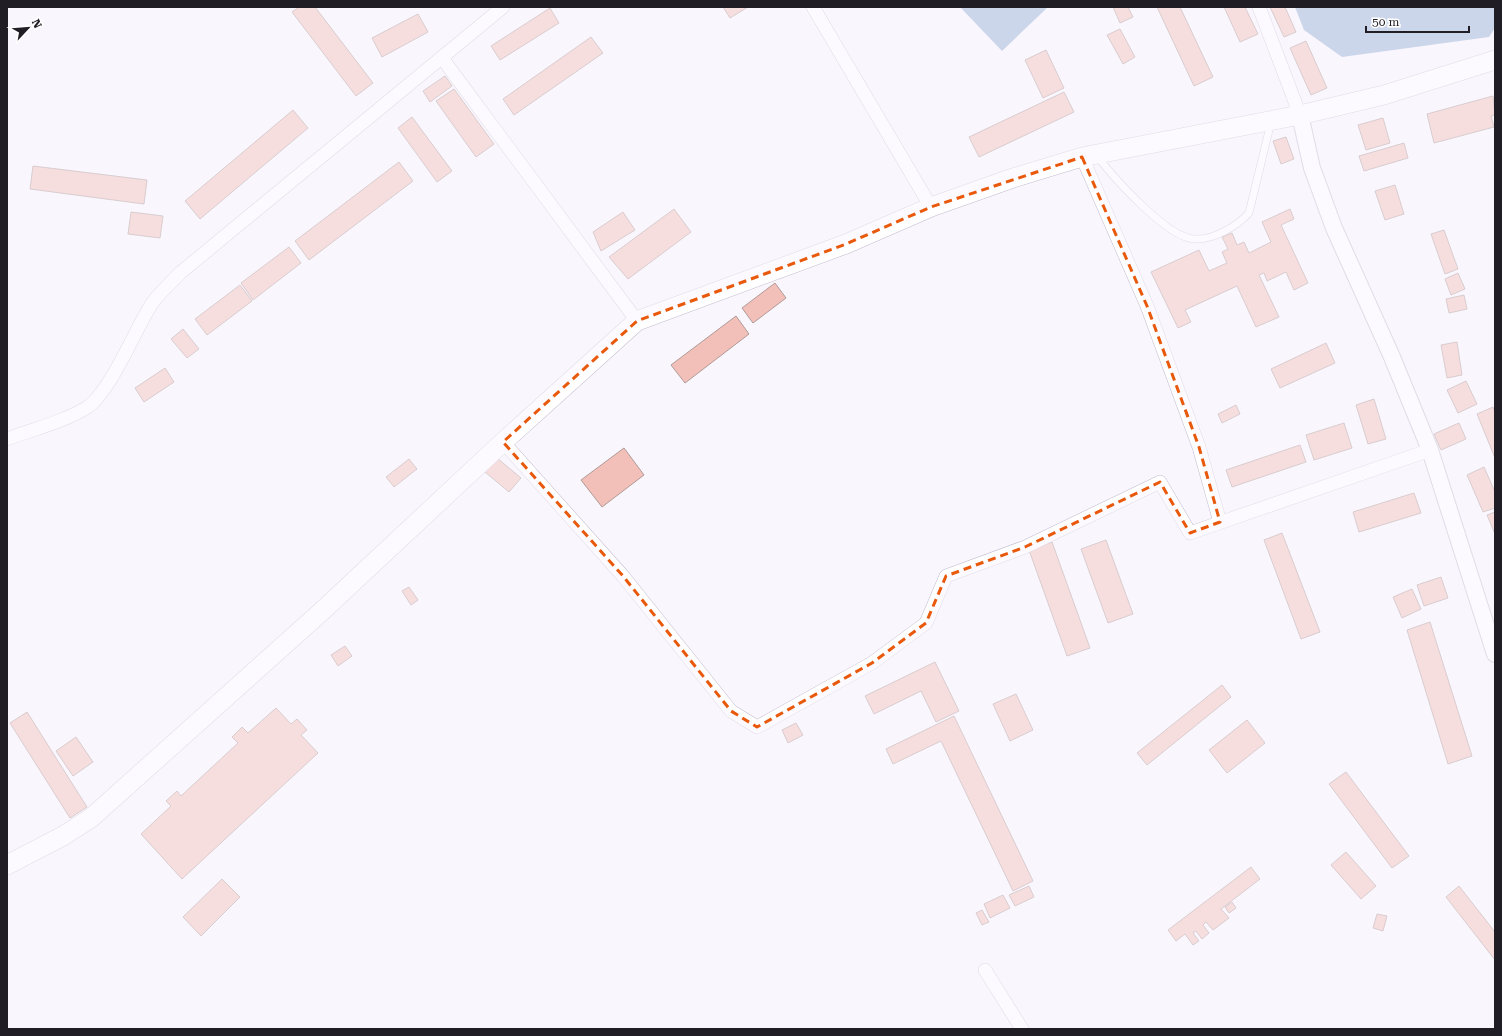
<svg xmlns="http://www.w3.org/2000/svg" width="1502" height="1036" font-family="'Roboto Serif',serif">
  <style>
    .water { fill: #96afd4 }
    .building { fill: #f3c0b9; stroke: #b09a96 }
    .lines { fill: none; stroke-linecap: round; stroke-linejoin: round }
    .service-casing { stroke: #c4bcce; stroke-width: 8 }
    .minor-casing { stroke: #c4bcce; stroke-width: 14 }
    .tertiary-casing { stroke: #c4bcce; stroke-width: 18 }
    .secondary-casing { stroke: #c4bcce; stroke-width: 20 }
    .service { stroke: #fff; stroke-width: 7 }
    .minor { stroke: #fff; stroke-width: 13 }
    .tertiary { stroke: #fff; stroke-width: 16 }
    .secondary { stroke: #fff; stroke-width: 19 }
    .marked { fill: none; stroke: #e8590c; stroke-width: 3; stroke-dasharray: 8 5; stroke-linejoin: round }
  </style>
  <rect width="100%" height="100%" fill="#f9f6fe"/>
  <g class="water">
    <path d="M960 7H1048L1002 51Z"/>
    <path d="M1295 7H1495V28L1489 37 1342 57 1304 30Z"/>
  </g>
  <g class="building">
    <path d="M299 7H315L373 83 356 96 292 12Z"/>
    <path d="M723 7H748L730 18Z"/>
    <path d="M1113 7H1128L1133 17 1120 23Z"/>
    <path d="M1157 7H1180L1213 77 1194 86Z"/>
    <path d="M1224 7H1245L1258 34 1240 42Z"/>
    <path d="M1270 7H1285L1296 32 1284 37Z"/>
    <path d="M550 8 559 23 500 60 491 46Z"/>
    <path d="M418 14 428 32 382 57 372 38Z"/>
    <path d="M1120 29 1135 57 1123 64 1107 35Z"/>
    <path d="M591 37 603 53 514 115 503 99Z"/>
    <path d="M1306 41 1327 88 1311 95 1290 48Z"/>
    <path d="M1046 50 1064 88 1043 98 1025 60Z"/>
    <path d="M445 76 452 86 430 102 423 91Z"/>
    <path d="M454 89 494 144 476 157 436 101Z"/>
    <path d="M1064 92 1074 112 979 157 969 137Z"/>
    <path d="M1493 96 1495 115 1491 116 1494 127 1434 143 1427 114Z"/>
    <path d="M293 110 308 128 200 219 185 201Z"/>
    <path d="M412 117 452 171 437 182 398 128Z"/>
    <path d="M1383 118 1390 143 1366 150 1358 125Z"/>
    <path d="M1286 137 1294 159 1281 164 1273 141Z"/>
    <path d="M1404 143 1408 158 1364 171 1359 156Z"/>
    <path d="M399 162 413 181 309 260 295 241Z"/>
    <path d="M33 166 147 180 144 204 30 189Z"/>
    <path d="M1395 185 1404 214 1385 220 1375 191Z"/>
    <path d="M674 209 691 232 628 279 609 257Z"/>
    <path d="M1290 209 1294 219 1281 225 1308 283 1294 290 1286 272 1267 281 1264 273 1259 275 1279 317 1256 327 1237 286 1185 310 1191 322 1178 328 1151 272 1199 250 1209 271 1227 263 1222 252 1228 249 1222 237 1232 233 1237 245 1244 242 1249 253 1271 242 1262 222Z"/>
    <path d="M131 212 163 216 160 238 128 234Z"/>
    <path d="M623 212 635 230 601 251 593 232Z"/>
    <path d="M1444 230 1458 269 1445 274 1431 234Z"/>
    <path d="M289 247 301 263 253 300 241 283Z"/>
    <path d="M1458 273 1465 289 1451 295 1445 279Z"/>
    <path d="M775 283 786 298 753 323 742 308Z"/>
    <path d="M240 285 252 301 207 335 195 319Z"/>
    <path d="M1464 295 1467 309 1449 313 1446 299Z"/>
    <path d="M736 316 749 334 685 383 671 365Z"/>
    <path d="M183 329 199 349 187 358 171 339Z"/>
    <path d="M1457 342 1462 375 1447 378 1441 345Z"/>
    <path d="M1326 343 1335 363 1280 388 1271 369Z"/>
    <path d="M165 368 174 382 144 402 135 388Z"/>
    <path d="M1466 381 1477 404 1458 413 1447 390Z"/>
    <path d="M1374 399 1386 439 1368 444 1356 405Z"/>
    <path d="M1236 405 1240 414 1222 423 1218 414Z"/>
    <path d="M1493 407 1495 413V458L1477 414Z"/>
    <path d="M1344 423 1352 448 1314 460 1306 435Z"/>
    <path d="M1459 423 1466 439 1441 450 1434 434Z"/>
    <path d="M1300 445 1306 462 1232 487 1226 470Z"/>
    <path d="M624 448 644 475 602 507 581 480Z"/>
    <path d="M497 458 521 478 509 492 485 472Z"/>
    <path d="M409 459 417 469 394 487 386 477Z"/>
    <path d="M1484 467 1495 492V508L1483 512 1467 475Z"/>
    <path d="M1414 493 1421 513 1359 532 1353 512Z"/>
    <path d="M1495 512V534L1487 515Z"/>
    <path d="M1282 533 1320 632 1301 639 1264 540Z"/>
    <path d="M1106 540 1133 614 1108 623 1081 549Z"/>
    <path d="M1052 542 1090 648 1067 656 1029 550Z"/>
    <path d="M1441 577 1448 598 1424 606 1417 585Z"/>
    <path d="M409 587 418 600 411 605 402 591Z"/>
    <path d="M1412 589 1421 609 1402 618 1393 597Z"/>
    <path d="M1430 622 1472 756 1448 764 1407 630Z"/>
    <path d="M345 646 352 656 338 666 331 655Z"/>
    <path d="M935 662 959 711 936 722 921 691 874 714 865 696Z"/>
    <path d="M1222 685 1231 697 1147 765 1137 753Z"/>
    <path d="M1016 694 1033 730 1010 741 993 704Z"/>
    <path d="M276 708 291 724 297 719 307 730 301 735 318 753 182 879 141 834 171 806 166 801 177 791 181 796 238 743 232 737 242 727 248 733Z"/>
    <path d="M27 712 87 807 70 818 10 723Z"/>
    <path d="M954 716 1033 881 1013 891 941 741 893 764 886 749Z"/>
    <path d="M1247 720 1265 743 1227 773 1209 750Z"/>
    <path d="M796 723 803 735 788 743 782 730Z"/>
    <path d="M76 737 93 762 73 776 56 751Z"/>
    <path d="M1346 772 1409 856 1392 868 1329 784Z"/>
    <path d="M1346 852 1376 886 1361 899 1331 865Z"/>
    <path d="M1251 867 1260 879 1221 909 1229 918 1213 930 1206 922 1203 925 1209 933 1202 939 1196 931 1193 933 1199 941 1193 945 1185 934 1176 941 1168 930Z"/>
    <path d="M222 879 240 897 201 936 183 917Z"/>
    <path d="M1029 886 1034 897 1015 906 1009 895Z"/>
    <path d="M1459 886 1495 932V960L1446 897Z"/>
    <path d="M1003 895 1010 908 990 918 984 904Z"/>
    <path d="M1232 902 1236 908 1229 913 1225 907Z"/>
    <path d="M982 910 989 922 982 925 976 913Z"/>
    <path d="M1377 914 1387 916 1383 931 1373 928Z"/>
  </g>
  <g class="lines">
    <defs>
      <path id="service" d="M1097 156C1113 177 1168 239 1195 239 1214 240 1237 226 1249 213L1271 122"/>
      <g id="minor">
        <path d="M813 7 931 207"/>
        <path d="M1259 7 1300 115"/>
        <path d="M442 58 637 321"/>
        <path d="M1082 157 1147 306 1199 447 1220 522"/>
        <path d="M7 439C31 430 69 420 89 406 111 389 133 335 148 310 155 296 169 285 180 273L503 7"/>
        <path d="M503 442 623 576 731 711 757 727 872 663 926 623 946 576 1025 547 1160 482 1190 533 1430 450"/>
        <path d="M985 970 1022 1029"/>
      </g>
      <path id="tertiary" d="M1300 115 1312 168 1334 228 1392 357 1430 450 1495 654"/>
      <path id="secondary" d="M7 865 63 836 91 818 321 612 503 442 637 321 846 244 931 207 1013 178 1082 157 1300 115 1384 95 1495 60"/>
    </defs>
    <use href="#service" class="service-casing"/>
    <use href="#minor" class="minor-casing"/>
    <use href="#tertiary" class="tertiary-casing"/>
    <use href="#secondary" class="secondary-casing"/>
    <use href="#service" class="service"/>
    <use href="#minor" class="minor"/>
    <use href="#tertiary" class="tertiary"/>
    <use href="#secondary" class="secondary"/>
  </g>
  <path d="M0 0H1502V1036H0ZM1082 157 1147 306 1199 447 1220 522 1190 533 1160 482 1025 547 946 576 926 623 872 663 757 727 731 711 623 576 503 442 637 321 846 244 931 207Z" fill="#f9f6fe" fill-opacity=".55" fill-rule="evenodd"/>
  <path class="marked" d="M1082 157 1147 306 1199 447 1220 522 1190 533 1160 482 1025 547 946 576 926 623 872 663 757 727 731 711 623 576 503 442 637 321 846 244 931 207Z"/>
  <rect width="1502" height="1036" fill="none" stroke="#201d24" stroke-width="16"/>
  <g transform="translate(28 28) rotate(64)" stroke="#ffffff" stroke-width="3" paint-order="stroke">
  <path d="M0-3L7 15L0 10L-7 15Z" fill="#201d24"/>
  <text y="-6" font-size="11" font-weight="bold" text-anchor="middle" fill="#201d24">N</text>
  </g>
  <path d="M1366 26v6h103v-6" fill="none" stroke="#201d24" stroke-width="2"/>
  <text x="1372" y="26" font-size="12" fill="#201d24" stroke="#ffffff" stroke-width="3" paint-order="stroke">50 m</text>
</svg>
